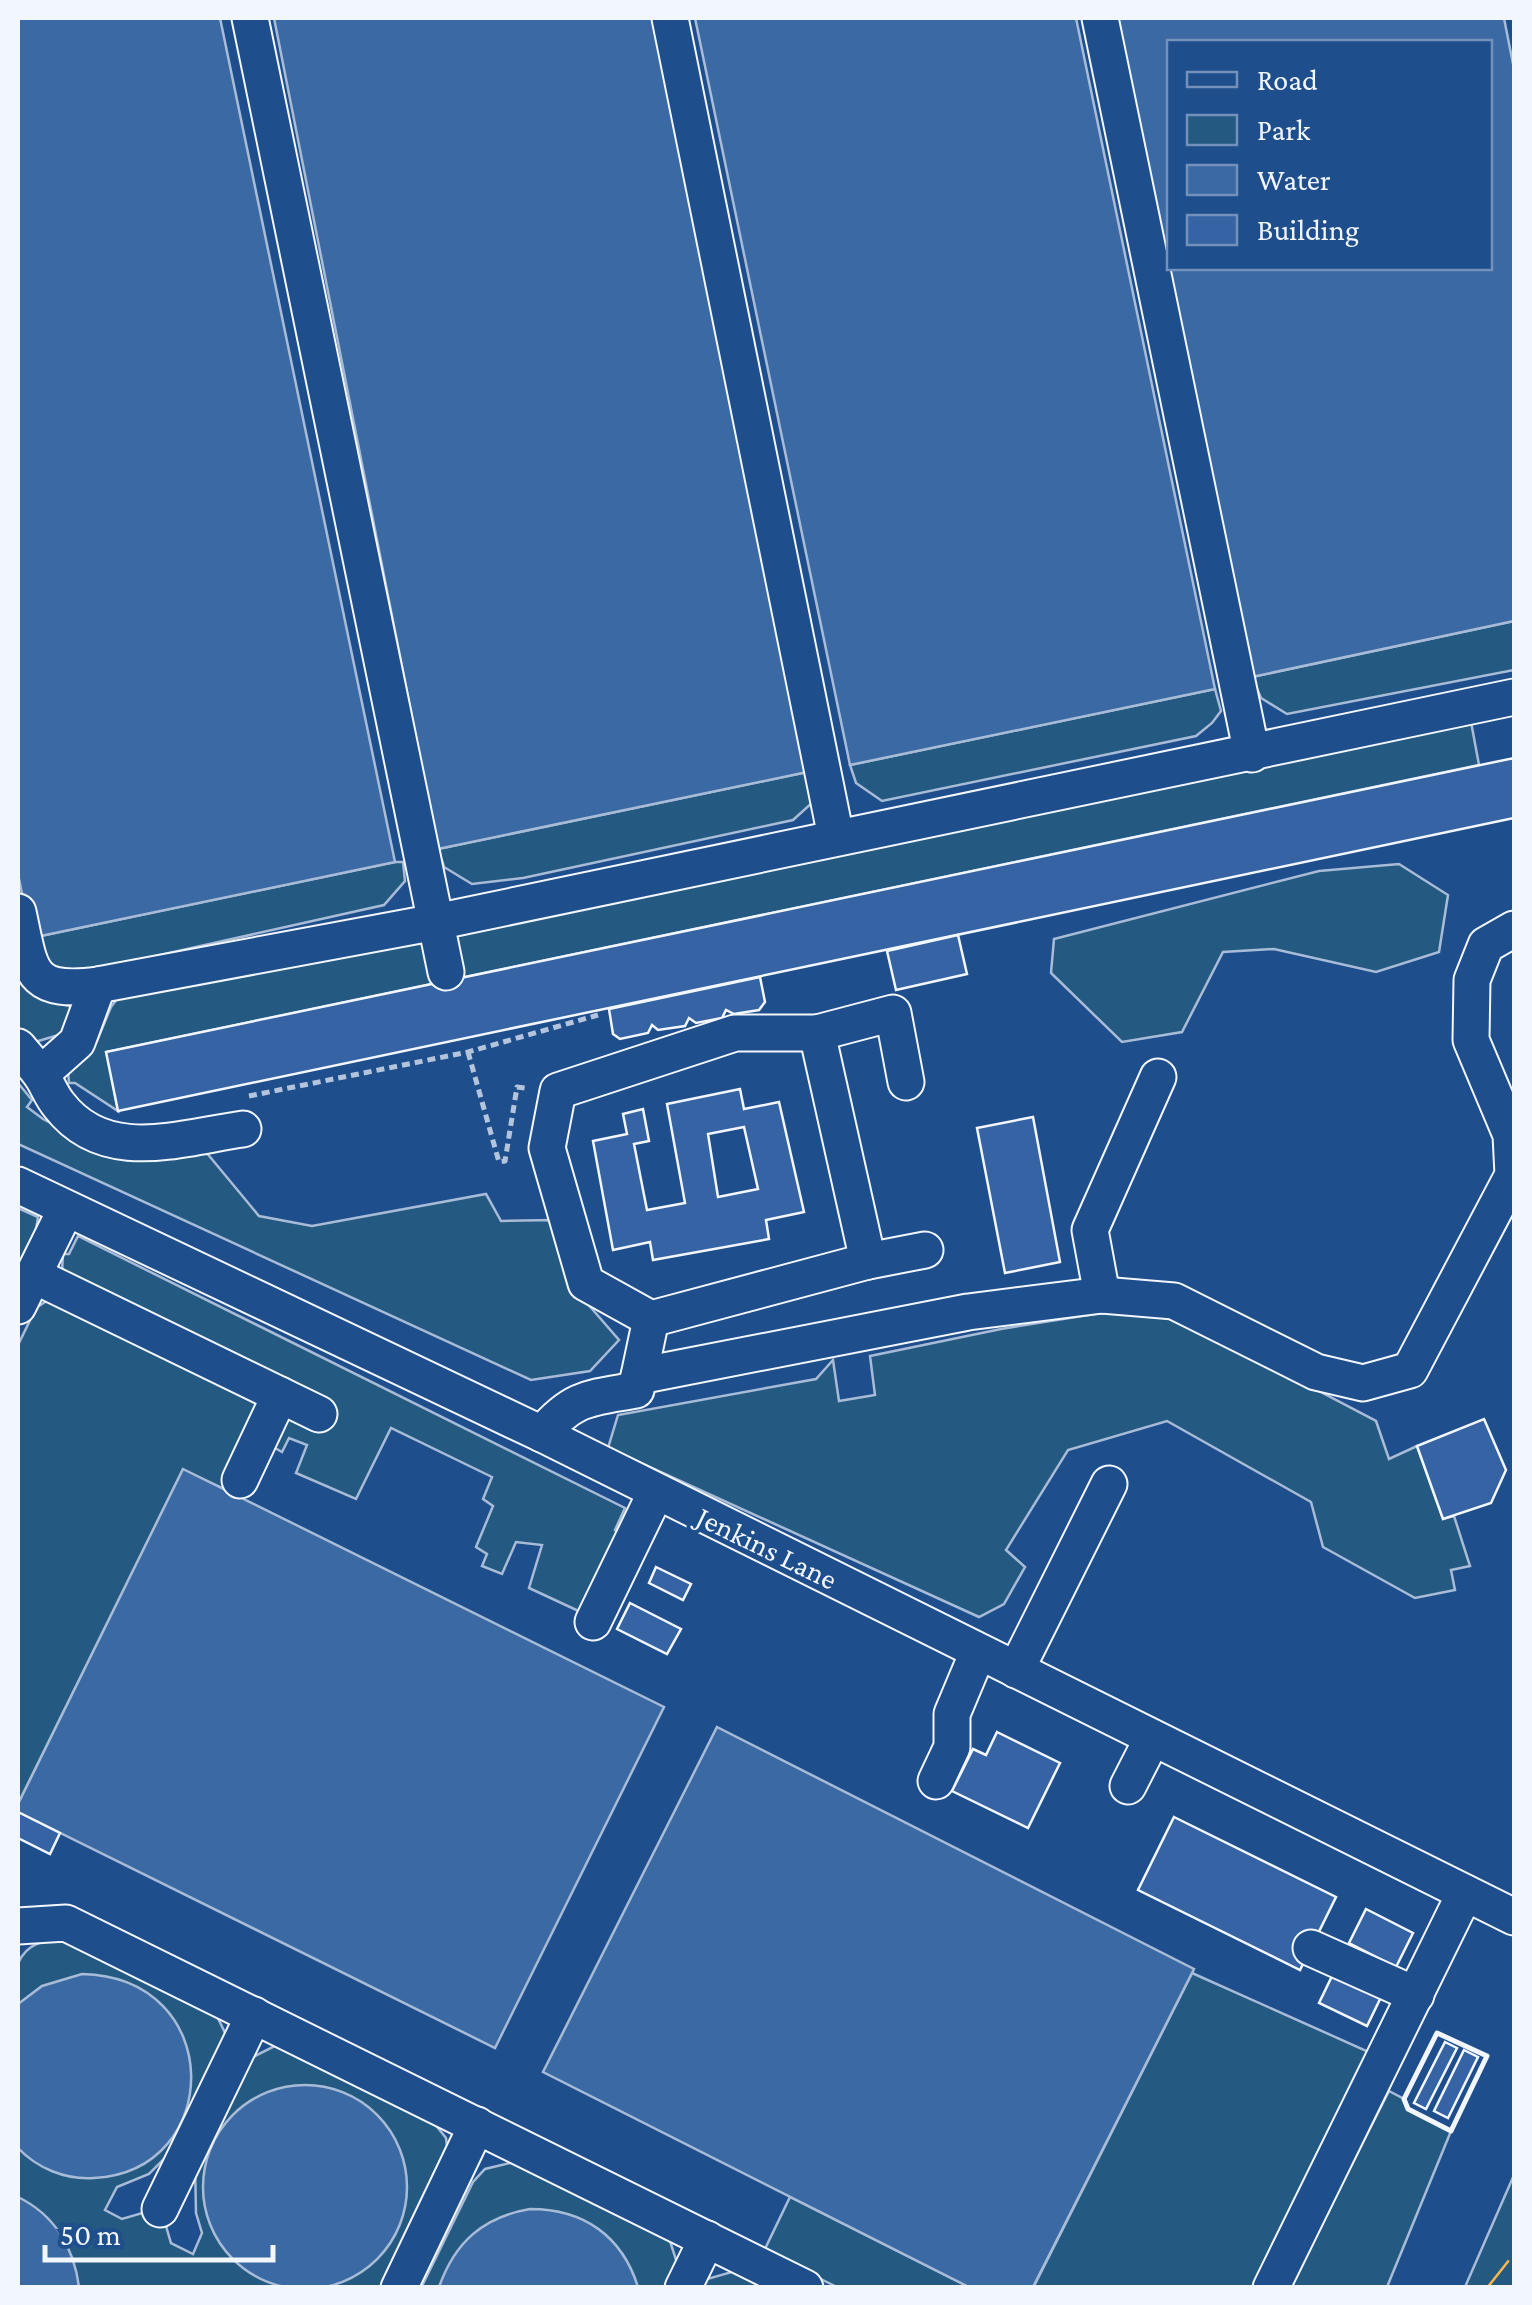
<svg xmlns="http://www.w3.org/2000/svg" width="1532" height="2305" font-family="'Crimson Pro',serif">
  <style>
    .green { fill: #245a82; stroke: #a8bbd7; stroke-width: 2.5 }
    .water { fill: #3b69a3; stroke: #a8bbd7; stroke-width: 2.5; fill-rule: evenodd }
    .building { fill: #3563a3; stroke: #f2f6ff; stroke-width: 2.5; fill-rule: evenodd }
    .lines { fill: none; stroke-linecap: round; stroke-linejoin: round }
    .minor-casing { stroke: #f2f6ff; stroke-width: 39 }
    .path { stroke: #b3c4dc; stroke-width: 5; stroke-dasharray: 8 5; stroke-linecap: butt }
    .minor { stroke: #1f4e8c; stroke-width: 35 }
    .wall { stroke: #f2f6ff; stroke-width: 5 }
    .power { stroke: #ffb74d; stroke-width: 2.5; stroke-dasharray: 35 8 5 8; stroke-linecap: butt }
    .labels { text-anchor: middle; stroke-width: 8; stroke-linejoin: round; paint-order: stroke }
    .street-label { font-size: 30px; fill: #f2f6ff; stroke: #1f4e8c }
  </style>
  <rect width="100%" height="100%" fill="#1f4e8c"/>
  <g class="green">
    <path d="M1514 621V670L1287 714 1261 698 1252 677Z"/>
    <path d="M1215 689 1221 711 1212 723 1196 736 882 801 856 783 850 765Z"/>
    <path d="M1469 711 1479 765 107 1052 118 1111 75 1083H69L68 1071 97 1041 111 1007 123 991Z"/>
    <path d="M812 771 813 802 793 820 523 878 472 884 444 867 438 849Z"/>
    <path d="M395 862H403L405 881 384 905 71 975 43 964 31 938Z"/>
    <path d="M1399 864 1448 895 1439 952 1376 972 1274 949 1223 952 1182 1032 1122 1042 1051 973 1054 939 1319 871Z"/>
    <path d="M18 977 60 1003 81 1010 62 1034 35 1042 18 1028Z"/>
    <path d="M18 1083 32 1100 27 1107 43 1119 112 1155 201 1146 259 1216 312 1226 486 1194 501 1221 555 1220 573 1287 619 1340 590 1371 531 1380 18 1144Z"/>
    <path d="M18 1208 38 1217 34 1243 18 1275Z"/>
    <path d="M78 1236 625 1508 615 1530 624 1536 585 1614 529 1588 542 1545 516 1542 502 1574 482 1566 487 1554 476 1547 493 1506 483 1499 492 1477 391 1428 356 1499 296 1473 307 1445 289 1438 282 1452 270 1445 282 1421 294 1417 62 1272 63 1254H69Z"/>
    <path d="M54 1296 257 1394 262 1411 224 1489 183 1470 18 1804V1345L36 1308Z"/>
    <path d="M1139 1307 1218 1338 1376 1421 1389 1459 1417 1446 1443 1519 1454 1516 1470 1566 1451 1570 1455 1590 1415 1598 1323 1547 1311 1502 1167 1421 1068 1450 1006 1550 1025 1567 1004 1604 979 1617 608 1448 618 1415 816 1379 833 1360 839 1401 875 1395 870 1356 1001 1329Z"/>
    <path d="M64 1939 216 2014 228 2039 179 2144 149 2174 117 2187 105 2210 122 2219 149 2211 163 2216 171 2243 193 2254 202 2233 196 2213 195 2162 245 2061 279 2044 431 2119 446 2138 449 2162 387 2287H18V1963C28 1942 43 1941 64 1939Z"/>
    <path d="M1192 1973 1371 2053 1255 2287 1033 2288Z"/>
    <path d="M1389 2091 1404 2099 1409 2110 1451 2131 1387 2287 1289 2288Z"/>
    <path d="M518 2161 669 2238 679 2269 704 2280 735 2271 768 2288H421L473 2182 485 2169Z"/>
    <path d="M1514 2175V2287H1465Z"/>
    <path d="M790 2197 969 2287H837L764 2251Z"/>
  </g>
  <g class="water">
    <path d="M18 18H220L395 862 31 938 18 874Z"/>
    <path d="M274 18H656L812 771 438 849Z"/>
    <path d="M695 18H1076L1215 689 850 765Z"/>
    <path d="M1116 18H1504L1514 69V621L1252 677ZM1170 42H1490V268H1170Z"/>
    <path d="M183 1469 664 1707 495 2048 18 1812V1804Z"/>
    <path d="M717 1727 1194 1969 1033 2287H969L543 2072Z"/>
    <path d="M82 1974C226 1977 225 2171 94 2178 65 2180 37 2168 18 2148V2004L42 1986Z"/>
    <circle cx="305" cy="2187" r="102"/>
    <path d="M18 2197C55 2215 74 2248 79 2287H18Z"/>
    <path d="M530 2209C584 2209 622 2236 638 2287H439C455 2242 483 2217 530 2209Z"/>
  </g>
  <g class="building">
    <path d="M1514 758V818L118 1111 106 1052Z"/>
    <path d="M958 935 967 974 896 990 887 951Z"/>
    <path d="M760 977 765 1002 759 1010 734 1014 726 1010 722 1018 696 1023 689 1018 685 1026 658 1030 652 1025 648 1033 620 1039 613 1034 609 1009Z"/>
    <path d="M740 1089 744 1109 779 1102 804 1212 766 1220 769 1239 653 1260 650 1242 613 1250 593 1141 627 1134 623 1114 643 1109 649 1141 634 1144 647 1210 685 1203 667 1104ZM744 1127 758 1189 718 1197 708 1134Z"/>
    <path d="M1033 1117 1060 1262 1005 1273 977 1128Z"/>
    <path d="M1484 1419 1506 1470 1491 1503 1443 1519 1417 1446Z"/>
    <path d="M656 1567 691 1584 683 1600 649 1583Z"/>
    <path d="M630 1603 681 1629 667 1654 617 1629Z"/>
    <path d="M997 1732 1060 1763 1028 1828 952 1791 973 1749 986 1755Z"/>
    <path d="M18 1812 60 1833 50 1854 18 1838Z"/>
    <path d="M1174 1817 1336 1897 1300 1970 1138 1890Z"/>
    <path d="M1366 1909 1413 1933 1396 1967 1349 1943Z"/>
    <path d="M1335 1970 1383 1993 1367 2026 1319 2003Z"/>
    <path d="M1445 2042 1457 2048 1426 2109 1414 2103Z"/>
    <path d="M1464 2050 1478 2057 1448 2118 1434 2111Z"/>
  </g>
  <g class="lines">
    <defs>
      <g id="minor">
        <path d="M250 18 446 972"/>
        <path d="M670 18 836 837"/>
        <path d="M1100 18 1252 754"/>
        <path d="M18 912C31 971 28 994 98 985L436 922 1514 697"/>
        <path d="M817 1033 893 1013 906 1082"/>
        <path d="M18 1047C26 1057 36 1067 43 1078 48 1086 52 1097 59 1105 105 1165 179 1138 243 1129"/>
        <path d="M41 1074 77 1042 98 985"/>
        <path d="M18 1185 542 1434 1514 1917"/>
        <path d="M868 1261 925 1250"/>
        <path d="M33 1275 319 1414"/>
        <path d="M1102 1295 1090 1230 1158 1077"/>
        <path d="M18 1306 66 1209"/>
        <path d="M639 1376 968 1312 1102 1295 1174 1301 1316 1372 1363 1383 1410 1370 1513 1175 1511 1135 1471 1040 1472 980 1486 945 1514 929"/>
        <path d="M542 1434C574 1396 591 1398 636 1390L651 1319 868 1261 817 1033H735L558 1091 547 1148 586 1283 651 1319"/>
        <path d="M240 1480 280 1395"/>
        <path d="M593 1622 656 1492"/>
        <path d="M1016 1670 1109 1484"/>
        <path d="M936 1781 952 1747V1714L978 1652"/>
        <path d="M1128 1786 1152 1739"/>
        <path d="M18 1926 66 1923 805 2288"/>
        <path d="M1311 1948 1416 1995"/>
        <path d="M160 2209 254 2015"/>
        <path d="M399 2288 477 2125"/>
        <path d="M683 2288 707 2239"/>
        <path d="M1271 2288 1465 1893"/>
      </g>
    </defs>
    <use href="#minor" class="minor-casing"/>
    <g class="path">
      <path d="M468 1052 499 1162 505 1161 517 1087 525 1088V1091"/>
      <path d="M249 1096 468 1052 598 1015"/>
    </g>
    <use href="#minor" class="minor"/>
    <path class="wall" d="M1437 2033 1487 2056 1451 2131 1408 2109 1404 2099Z"/>
    <path class="power" d="M1487 2288 1514 2254"/>
  </g>
  <g class="labels">
    <g class="street-label">
      <text transform="translate(767 1548) rotate(26)" y="10">Jenkins Lane</text>
    </g>
  </g>
  <rect width="1532" height="2305" fill="none" stroke="#f2f6ff" stroke-width="40"/>
  <rect x="1167" y="40" width="325" height="230" fill="#1f4e8c" stroke="#7391ba" stroke-width="2.5"/>
  <rect x="1187" y="72" width="50" height="15" fill="#1f4e8c" stroke="#7391ba" stroke-width="2.5"/>
  <text x="1257" y="90" font-size="30" fill="#f2f6ff">Road</text>
  <rect x="1187" y="115" width="50" height="30" fill="#245a82" stroke="#7391ba" stroke-width="2.5"/>
  <text x="1257" y="140" font-size="30" fill="#f2f6ff">Park</text>
  <rect x="1187" y="165" width="50" height="30" fill="#3b69a3" stroke="#7391ba" stroke-width="2.5"/>
  <text x="1257" y="190" font-size="30" fill="#f2f6ff">Water</text>
  <rect x="1187" y="215" width="50" height="30" fill="#3563a3" stroke="#7391ba" stroke-width="2.5"/>
  <text x="1257" y="240" font-size="30" fill="#f2f6ff">Building</text>
  <path d="M45 2245v15h228v-15" fill="none" stroke="#f2f6ff" stroke-width="5"/>
  <text x="60" y="2245" font-size="30" fill="#f2f6ff" stroke="#1f4e8c" stroke-width="8" paint-order="stroke">50 m</text>
</svg>
